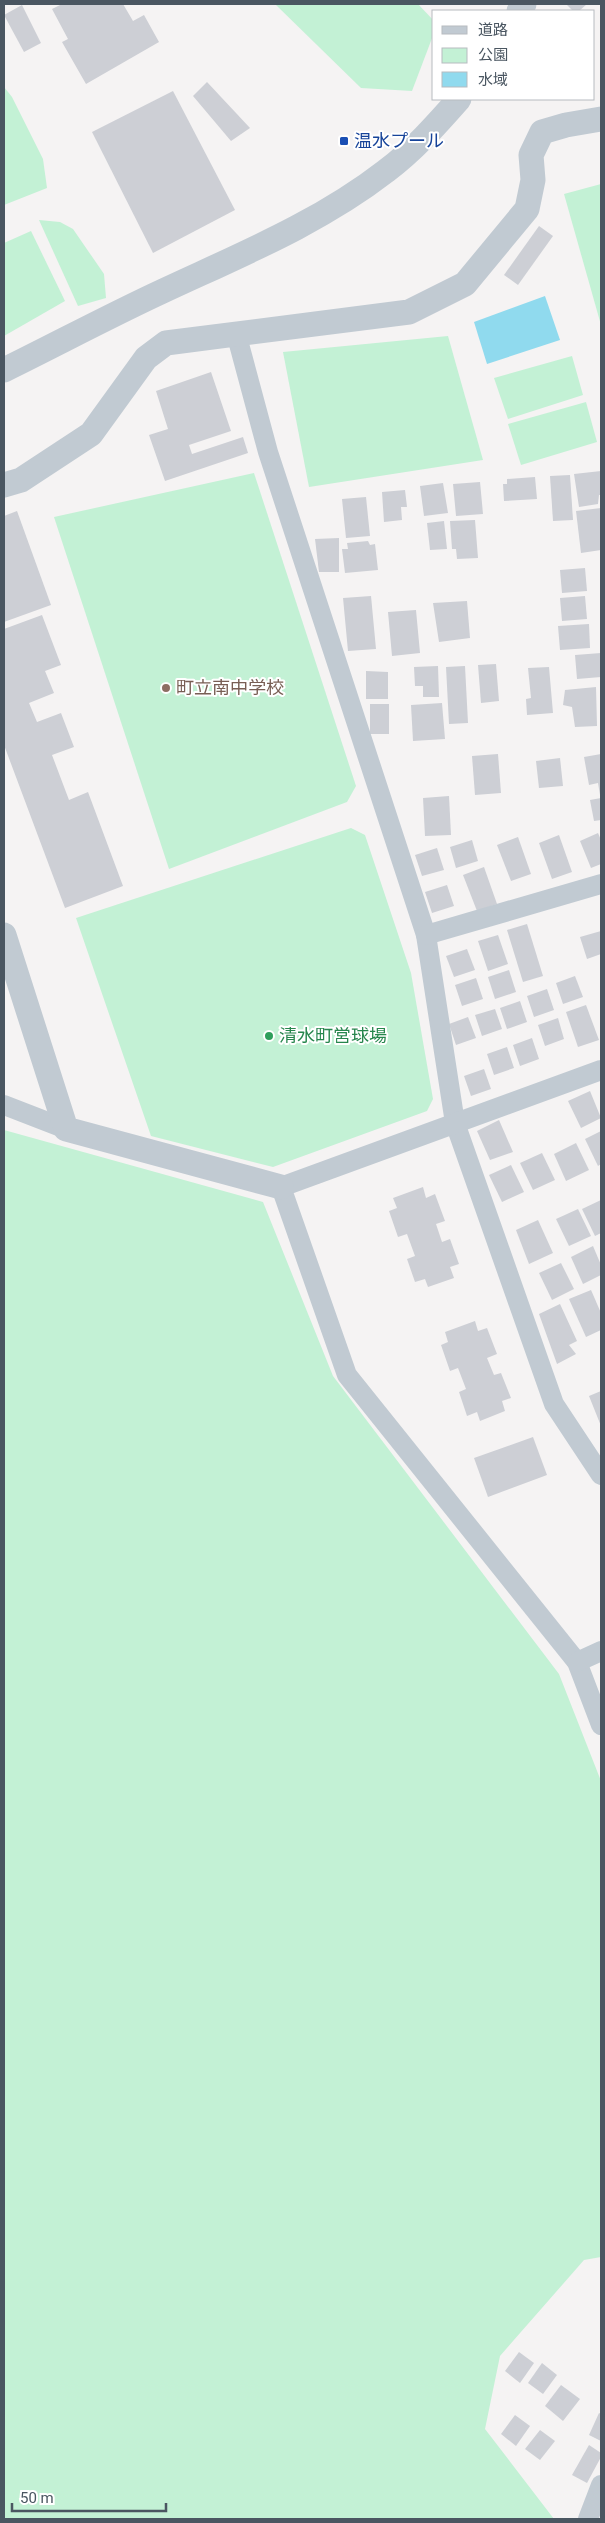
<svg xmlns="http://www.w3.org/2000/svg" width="605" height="2523" font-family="Roboto,'Noto Sans JP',sans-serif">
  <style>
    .green { fill: #c3f1d5 }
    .water { fill: #90daee }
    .building { fill: #cdcfd5 }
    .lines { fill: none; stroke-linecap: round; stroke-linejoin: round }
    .minor { stroke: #c1cad2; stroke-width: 20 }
    .tertiary { stroke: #c1cad2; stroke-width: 25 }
    .transit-dot { fill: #1a4fb4; stroke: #fff; stroke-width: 2 }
    .education-dot { fill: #8d6e63; stroke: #fff; stroke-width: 2 }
    .leisure-dot { fill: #2e9e5b; stroke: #fff; stroke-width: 2 }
    .labels { text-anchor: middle; stroke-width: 4; stroke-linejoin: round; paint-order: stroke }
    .transit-label { font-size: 18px; fill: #164399; stroke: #fff; text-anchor: start }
    .education-label { font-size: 18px; fill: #785e54; stroke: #fff; text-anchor: start }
    .leisure-label { font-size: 18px; fill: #27864d; stroke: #fff; text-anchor: start }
  </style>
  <rect width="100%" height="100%" fill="#f5f3f3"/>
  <g class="green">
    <path d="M275 4H418L434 21V33L412 91 361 88Z"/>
    <path d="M4 87 12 97 43 159 47 188 4 205Z"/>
    <path d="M601 184V325L564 194Z"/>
    <path d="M39 220 60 222 73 229 104 274 106 298 78 306Z"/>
    <path d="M31 231 65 301 4 336V243Z"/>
    <path d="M448 336 483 460 309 487 283 352Z"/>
    <path d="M572 356 583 395 508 419 494 378Z"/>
    <path d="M586 402 597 442 521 465 508 424Z"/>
    <path d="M254 473 356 786 347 802 169 869 54 517Z"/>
    <path d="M351 828 365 835 411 973 433 1099 427 1111 273 1167 151 1136 76 918Z"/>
    <path d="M4 1130 263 1202 333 1376 559 1674 601 1781V2257L584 2260 500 2356 485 2429 554 2519H4Z"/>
  </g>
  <path class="water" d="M545 296 560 340 487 364 474 322Z"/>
  <g class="building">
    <path d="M62 4H123L133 21 144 15 159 42 86 84 62 42 68 39 52 9Z"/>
    <path d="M566 4H587L579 11H573Z"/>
    <path d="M22 5 41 43 24 52 4 15Z"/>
    <path d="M207 82 250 128 231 141 193 96Z"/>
    <path d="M173 91 235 210 153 253 92 132Z"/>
    <path d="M539 226 553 236 518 285 504 275Z"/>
    <path d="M211 372 231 431 189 445 192 454 243 437 248 453 165 481 149 435 168 429 156 391Z"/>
    <path d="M601 471V495H599L598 504 579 507 574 474Z"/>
    <path d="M570 475 573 520 553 521 550 476Z"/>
    <path d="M535 477 537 499 504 501 503 484H507V479Z"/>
    <path d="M480 482 483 514 456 516 453 484Z"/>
    <path d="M443 483 448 513 424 516 420 486Z"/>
    <path d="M405 490 407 507H401L402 520 384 522 382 492Z"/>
    <path d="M366 497 370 536 346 538 342 499Z"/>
    <path d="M601 508V550L581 553 576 511Z"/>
    <path d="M17 511 51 605 4 622V516Z"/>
    <path d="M475 520 478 558 457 559 456 549H452L450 521Z"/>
    <path d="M444 521 447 549 430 550 427 523Z"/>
    <path d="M339 538V572H319L315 539Z"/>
    <path d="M368 541 370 545 375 544 378 570 345 573 342 549H348L347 543Z"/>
    <path d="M585 568 587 591 562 593 560 570Z"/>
    <path d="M371 596 376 649 348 651 343 598Z"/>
    <path d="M585 596 587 619 562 621 560 598Z"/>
    <path d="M467 601 470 638 439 642 433 603Z"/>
    <path d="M416 610 420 653 392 656 388 612Z"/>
    <path d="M42 615 61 665 45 671 54 693 29 703 37 722 61 713 74 747 52 755 69 800 88 792 123 886 65 908 4 745V629Z"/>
    <path d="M589 624 590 648 560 650 558 626Z"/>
    <path d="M601 653V677L577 679 575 655Z"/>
    <path d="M496 664 499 701 481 703 478 665Z"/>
    <path d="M438 666 439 697H423V686H415L414 667Z"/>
    <path d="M465 666 468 723 449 724 446 667Z"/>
    <path d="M549 667 553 713 527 715 526 699 531 698 528 668Z"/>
    <path d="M366 671 388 672V699H366Z"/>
    <path d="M596 687 597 726 575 727 572 707 563 705 565 690Z"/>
    <path d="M442 703 445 739 413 741 411 705Z"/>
    <rect x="370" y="704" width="19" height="30"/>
    <path d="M498 754 501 793 475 795 472 756Z"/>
    <path d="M601 754V795H600L598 783 589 785 584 757Z"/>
    <path d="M560 758 563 786 539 788 536 761Z"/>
    <path d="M449 796 451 835 425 836 423 798Z"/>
    <path d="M601 798V820L594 821 590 800Z"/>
    <path d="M598 833 601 840V864L591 868 580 841Z"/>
    <path d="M559 835 572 872 552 879 539 843Z"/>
    <path d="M518 837 531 874 511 881 497 845Z"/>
    <path d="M472 840 478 861 456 868 450 847Z"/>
    <path d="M437 848 444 870 422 876 415 855Z"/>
    <path d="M484 867 497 904 477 911 463 875Z"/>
    <path d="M447 885 454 906 432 913 425 892Z"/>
    <path d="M527 924 543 976 523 982 507 930Z"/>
    <path d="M601 931V954L587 959 580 937Z"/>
    <path d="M498 935 508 964 488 971 478 941Z"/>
    <path d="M467 949 475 970 454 977 446 956Z"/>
    <path d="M509 970 516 992 495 999 488 977Z"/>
    <path d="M575 976 583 997 563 1004 556 983Z"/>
    <path d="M476 978 483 999 462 1006 455 985Z"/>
    <path d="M547 989 554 1010 534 1017 527 996Z"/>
    <path d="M520 1001 527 1022 507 1029 500 1008Z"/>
    <path d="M586 1005 599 1040 578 1047 566 1012Z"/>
    <path d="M495 1009 502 1029 482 1036 475 1015Z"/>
    <path d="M468 1017 476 1038 456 1045 449 1024Z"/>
    <path d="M558 1018 564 1039 545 1046 538 1025Z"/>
    <path d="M532 1038 539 1059 520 1066 513 1045Z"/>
    <path d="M507 1047 514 1068 494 1075 487 1054Z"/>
    <path d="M484 1069 491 1089 471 1096 464 1076Z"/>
    <path d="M590 1091 601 1118 581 1128 568 1101Z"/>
    <path d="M499 1120 513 1152 490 1160 477 1131Z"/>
    <path d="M601 1131V1164L598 1166 585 1139Z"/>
    <path d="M576 1143 589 1170 566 1181 554 1154Z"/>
    <path d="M542 1153 555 1180 533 1190 520 1163Z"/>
    <path d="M511 1165 524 1192 502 1202 489 1175Z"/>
    <path d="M423 1187 426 1198 435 1194 445 1221 436 1224 442 1242 450 1239 459 1264 450 1267 454 1278 428 1287 425 1279 415 1282 407 1259 415 1256 407 1234 398 1237 389 1211 397 1208 393 1198Z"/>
    <path d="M601 1200V1233L595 1236 582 1209Z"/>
    <path d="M578 1209 591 1236 569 1246 556 1219Z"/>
    <path d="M538 1220 553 1253 529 1264 516 1230Z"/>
    <path d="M593 1246 601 1265V1275L583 1284 571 1257Z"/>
    <path d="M561 1263 574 1289 552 1300 539 1273Z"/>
    <path d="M591 1290 601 1313V1330L586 1337 569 1299Z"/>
    <path d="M560 1304 577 1341 569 1345 576 1354 557 1364 539 1314Z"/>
    <path d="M475 1321 478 1331 487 1328 497 1354 487 1358 494 1375 501 1373 511 1398 502 1401 505 1411 480 1421 477 1412 467 1416 459 1392 466 1389 458 1368 450 1371 441 1345 448 1342 445 1332Z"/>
    <path d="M601 1391V1426L589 1396Z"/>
    <path d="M533 1437 547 1475 488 1497 474 1458Z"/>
    <path d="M519 2352 534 2363 520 2383 505 2371Z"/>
    <path d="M542 2363 557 2375 543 2394 528 2383Z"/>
    <path d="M561 2385 580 2399 563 2421 545 2406Z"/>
    <path d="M599 2413 601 2414V2441L589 2435Z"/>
    <path d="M515 2415 530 2426 516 2446 501 2434Z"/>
    <path d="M540 2430 555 2441 540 2460 525 2449Z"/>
    <path d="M589 2445 601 2453V2457L587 2483 572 2475Z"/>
  </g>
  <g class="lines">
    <g class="minor">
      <path d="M236 333 268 452 426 935 455 1123 554 1404 601 1475"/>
      <path d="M426 935 601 884"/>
      <path d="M601 1070 281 1187 347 1375 577 1662 601 1725"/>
      <path d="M4 1105 66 1129"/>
      <path d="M577 1662 601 1651"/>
      <path d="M588 2519 601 2485"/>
    </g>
    <g class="tertiary">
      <path d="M519 11 524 4"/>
      <path d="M4 370C57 344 109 316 163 291 240 255 319 223 386 171 413 151 437 124 459 99"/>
      <path d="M4 485 21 480 91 434 146 358 166 343 409 312 465 284 527 209 533 180 531 155 542 132 566 125 601 119"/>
      <path d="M4 935 66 1129 281 1187"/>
    </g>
  </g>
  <rect class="transit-dot" x="339" y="136" width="10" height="10" rx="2.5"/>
  <circle class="education-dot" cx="166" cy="688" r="5"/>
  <circle class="leisure-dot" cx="269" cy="1036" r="5"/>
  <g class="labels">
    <g class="transit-label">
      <text x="354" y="147">温水プール</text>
    </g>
    <g class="education-label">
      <text x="176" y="694">町立南中学校</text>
    </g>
    <g class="leisure-label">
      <text x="279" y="1042">清水町営球場</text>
    </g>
  </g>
  <rect width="605" height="2523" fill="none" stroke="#4a5661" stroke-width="10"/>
  <rect x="432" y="10" width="162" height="90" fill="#ffffff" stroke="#b7bbc0"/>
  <rect x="442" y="26" width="25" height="8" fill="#c1cad2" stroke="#b7bbc0"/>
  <text x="478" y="35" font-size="15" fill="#4a5661">道路</text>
  <rect x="442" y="48" width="25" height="15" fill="#c3f1d5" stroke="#b7bbc0"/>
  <text x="478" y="60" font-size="15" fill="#4a5661">公園</text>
  <rect x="442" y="72" width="25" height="15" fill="#90daee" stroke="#b7bbc0"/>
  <text x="478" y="85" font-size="15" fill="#4a5661">水域</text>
  <path d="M12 2503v8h154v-8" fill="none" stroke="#4a5661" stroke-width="2.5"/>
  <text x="20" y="2503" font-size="15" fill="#4a5661" stroke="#ffffff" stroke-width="4" paint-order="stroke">50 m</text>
</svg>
